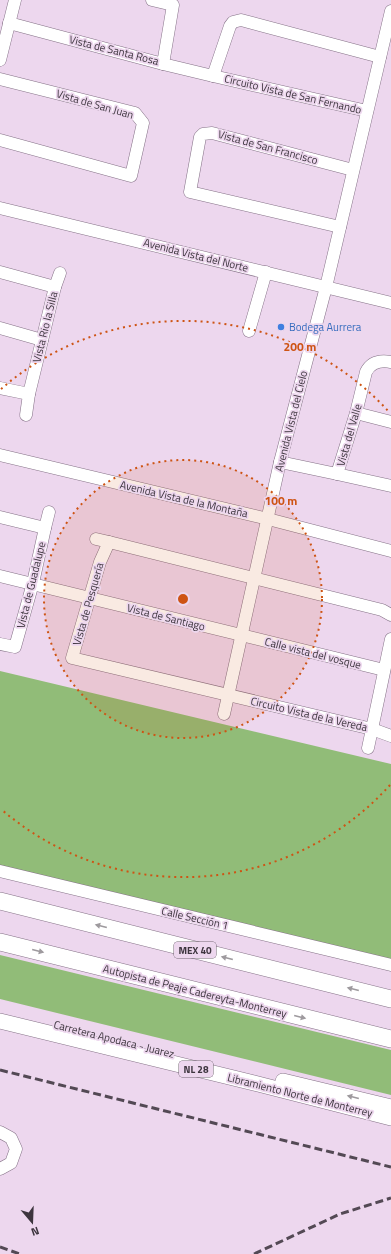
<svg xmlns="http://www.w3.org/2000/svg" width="391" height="1254" font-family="'Titillium Web',sans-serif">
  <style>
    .green { fill: #91bc78 }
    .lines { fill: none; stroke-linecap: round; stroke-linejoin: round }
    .minor-casing { stroke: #857287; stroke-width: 13 }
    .major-casing { stroke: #857287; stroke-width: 16 }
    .highway-casing { stroke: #857287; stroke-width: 18 }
    .minor { stroke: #fff; stroke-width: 12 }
    .major { stroke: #fff; stroke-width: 15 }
    .highway { stroke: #fff; stroke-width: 17 }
    .rail { stroke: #534954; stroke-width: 3; stroke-dasharray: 8 4; stroke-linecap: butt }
    .oneway { fill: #9e9a9e }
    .ring { fill: none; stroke: #ce5414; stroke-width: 2; stroke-dasharray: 2 4 }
    .shop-dot { fill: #3f7fe0; stroke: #edd7ee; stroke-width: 1.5 }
    .labels { text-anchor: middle; stroke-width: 3.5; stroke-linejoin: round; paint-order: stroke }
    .shield { fill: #edd7ee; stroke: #726673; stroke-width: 1 }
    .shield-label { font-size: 10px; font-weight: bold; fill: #3d353e }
    .street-label { font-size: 11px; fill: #3d353e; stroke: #edd7ee }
    .shop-label { font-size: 11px; fill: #366cbe; stroke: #edd7ee; text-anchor: start }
    .centre { fill: #ce5414; stroke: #edd7ee; stroke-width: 2 }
    .ring-label { font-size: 12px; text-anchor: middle; font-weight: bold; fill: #ce5414; stroke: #edd7ee; stroke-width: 3.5; stroke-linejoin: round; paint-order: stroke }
  </style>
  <rect width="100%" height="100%" fill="#edd7ee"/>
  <g class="green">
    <path d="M0 671 391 764V961L0 866Z"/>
    <path d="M0 955 391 1050V1095L0 999Z"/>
  </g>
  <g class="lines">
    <defs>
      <g id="minor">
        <path d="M9 23 163 64 173 5 152 0"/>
        <path d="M0 60 15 0"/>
        <path d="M163 64 213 76"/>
        <path d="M0 79 135 113 143 123 131 176 0 140"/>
        <path d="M367 111 213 76 230 26 233 22 241 20 380 57"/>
        <path d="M0 208 391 303"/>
        <path d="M340 227 190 192 200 137 203 134 212 133 353 170"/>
        <path d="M0 272 55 287 29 394 0 388"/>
        <path d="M55 287 60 273"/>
        <path d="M0 328 42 340"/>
        <path d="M249 331 266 272"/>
        <path d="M391 362C380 360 371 362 366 372L356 413 337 474 391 486"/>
        <path d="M356 413 391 422"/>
        <path d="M26 415 29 394"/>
        <path d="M0 455 268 519 391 551"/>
        <path d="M280 462 337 474"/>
        <path d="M0 517 45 528 33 583 15 647 0 644"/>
        <path d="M45 528 49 512"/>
        <path d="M96 539 109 542"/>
        <path d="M0 576 384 670"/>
        <path d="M391 615 382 610 109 542 100 562 72 658 372 729 391 639"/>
        <path d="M224 714 280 462 326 287 391 11"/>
        <path d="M368 748 372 729 391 736"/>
        <path d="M0 871 391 965"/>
        <path d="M0 1132 11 1138 16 1149 11 1163 0 1169"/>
      </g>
      <g id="major">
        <path d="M0 1021 258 1084 391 1118"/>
        <path d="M283 1081 391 1107"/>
      </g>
      <g id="highway">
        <path d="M0 901 391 999"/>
        <path d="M0 942 391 1039"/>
      </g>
    </defs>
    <use href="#minor" class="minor-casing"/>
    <use href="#major" class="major-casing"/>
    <use href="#highway" class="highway-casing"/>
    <use href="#minor" class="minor"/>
    <use href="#major" class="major"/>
    <use href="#highway" class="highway"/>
    <g class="rail">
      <path d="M0 1070 391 1167"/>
      <path d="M0 1247 20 1254"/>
      <path d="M254 1254 340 1214 391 1198"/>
    </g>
  </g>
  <defs><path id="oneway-solid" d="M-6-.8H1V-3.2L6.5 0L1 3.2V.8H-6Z"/></defs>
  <g class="oneway">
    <use href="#oneway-solid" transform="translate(101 926) rotate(-166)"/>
    <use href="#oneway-solid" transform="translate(38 951) rotate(14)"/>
    <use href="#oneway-solid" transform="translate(227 958) rotate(-166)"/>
    <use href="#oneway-solid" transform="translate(353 989) rotate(-166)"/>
    <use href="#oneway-solid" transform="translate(300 1017) rotate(14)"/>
    <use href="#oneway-solid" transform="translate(353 1097) rotate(-166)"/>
  </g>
  <circle cx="183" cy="599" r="139" fill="#ce5414" fill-opacity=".12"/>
  <g class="ring">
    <circle cx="183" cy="599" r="139"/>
    <path d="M390 785A278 278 0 0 1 1 809M1 389A278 278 0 0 1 390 413"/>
  </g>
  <circle class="shop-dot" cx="281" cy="327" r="4"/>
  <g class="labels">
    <g class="shield">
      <rect x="174" y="942" width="42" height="16" rx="3"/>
      <rect x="179" y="1061" width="34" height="16" rx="3"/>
    </g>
    <g class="shield-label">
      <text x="195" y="954">MEX 40</text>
      <text x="196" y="1073">NL 28</text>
    </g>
    <g class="street-label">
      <text transform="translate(114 50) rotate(14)" y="4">Vista de Santa Rosa</text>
      <text transform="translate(293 94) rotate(13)" y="4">Circuito Vista de San Fernando</text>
      <text transform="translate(95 104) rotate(16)" y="4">Vista de San Juan</text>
      <text transform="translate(268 147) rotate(15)" y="4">Vista de San Francisco</text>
      <text transform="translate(196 255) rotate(14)" y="4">Avenida Vista del Norte</text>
      <text transform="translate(45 327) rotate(-76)" y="4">Vista Rio la Silla</text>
      <text transform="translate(291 421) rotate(-76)" y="4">Avenida Vista del Cielo</text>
      <text transform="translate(349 435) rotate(-74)" y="4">Vista del Valle</text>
      <text transform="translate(184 499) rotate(13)" y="4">Avenida Vista de la Montaña</text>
      <text transform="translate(31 585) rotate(-76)" y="4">Vista de Guadalupe</text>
      <text transform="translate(88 604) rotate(-74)" y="4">Vista de Pesquería</text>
      <text transform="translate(166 617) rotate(14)" y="4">Vista de Santiago</text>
      <text transform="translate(313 653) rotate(14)" y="4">Calle vista del vosque</text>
      <text transform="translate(309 714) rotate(13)" y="4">Circuito Vista de la Vereda</text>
      <text transform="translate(195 918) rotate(13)" y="4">Calle Sección 1</text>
      <text transform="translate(195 991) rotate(14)" y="4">Autopista de Peaje Cadereyta-Monterrey</text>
      <text transform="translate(114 1039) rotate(14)" y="4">Carretera Apodaca - Juarez</text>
      <text transform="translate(300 1095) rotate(14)" y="4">Libramiento Norte de Monterrey</text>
    </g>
    <g class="shop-label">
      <text x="289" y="331">Bodega Aurrera</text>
    </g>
  </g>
  <circle cx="183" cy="599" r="6" class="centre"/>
  <g class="ring-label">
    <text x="300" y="351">200 m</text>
    <text x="281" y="505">100 m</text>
  </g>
  <g transform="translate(32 1222) rotate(161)" stroke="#edd7ee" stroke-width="3" paint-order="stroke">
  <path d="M0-3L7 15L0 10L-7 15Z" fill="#3d353e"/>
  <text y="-6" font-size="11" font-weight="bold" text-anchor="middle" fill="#3d353e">N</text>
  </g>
</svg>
